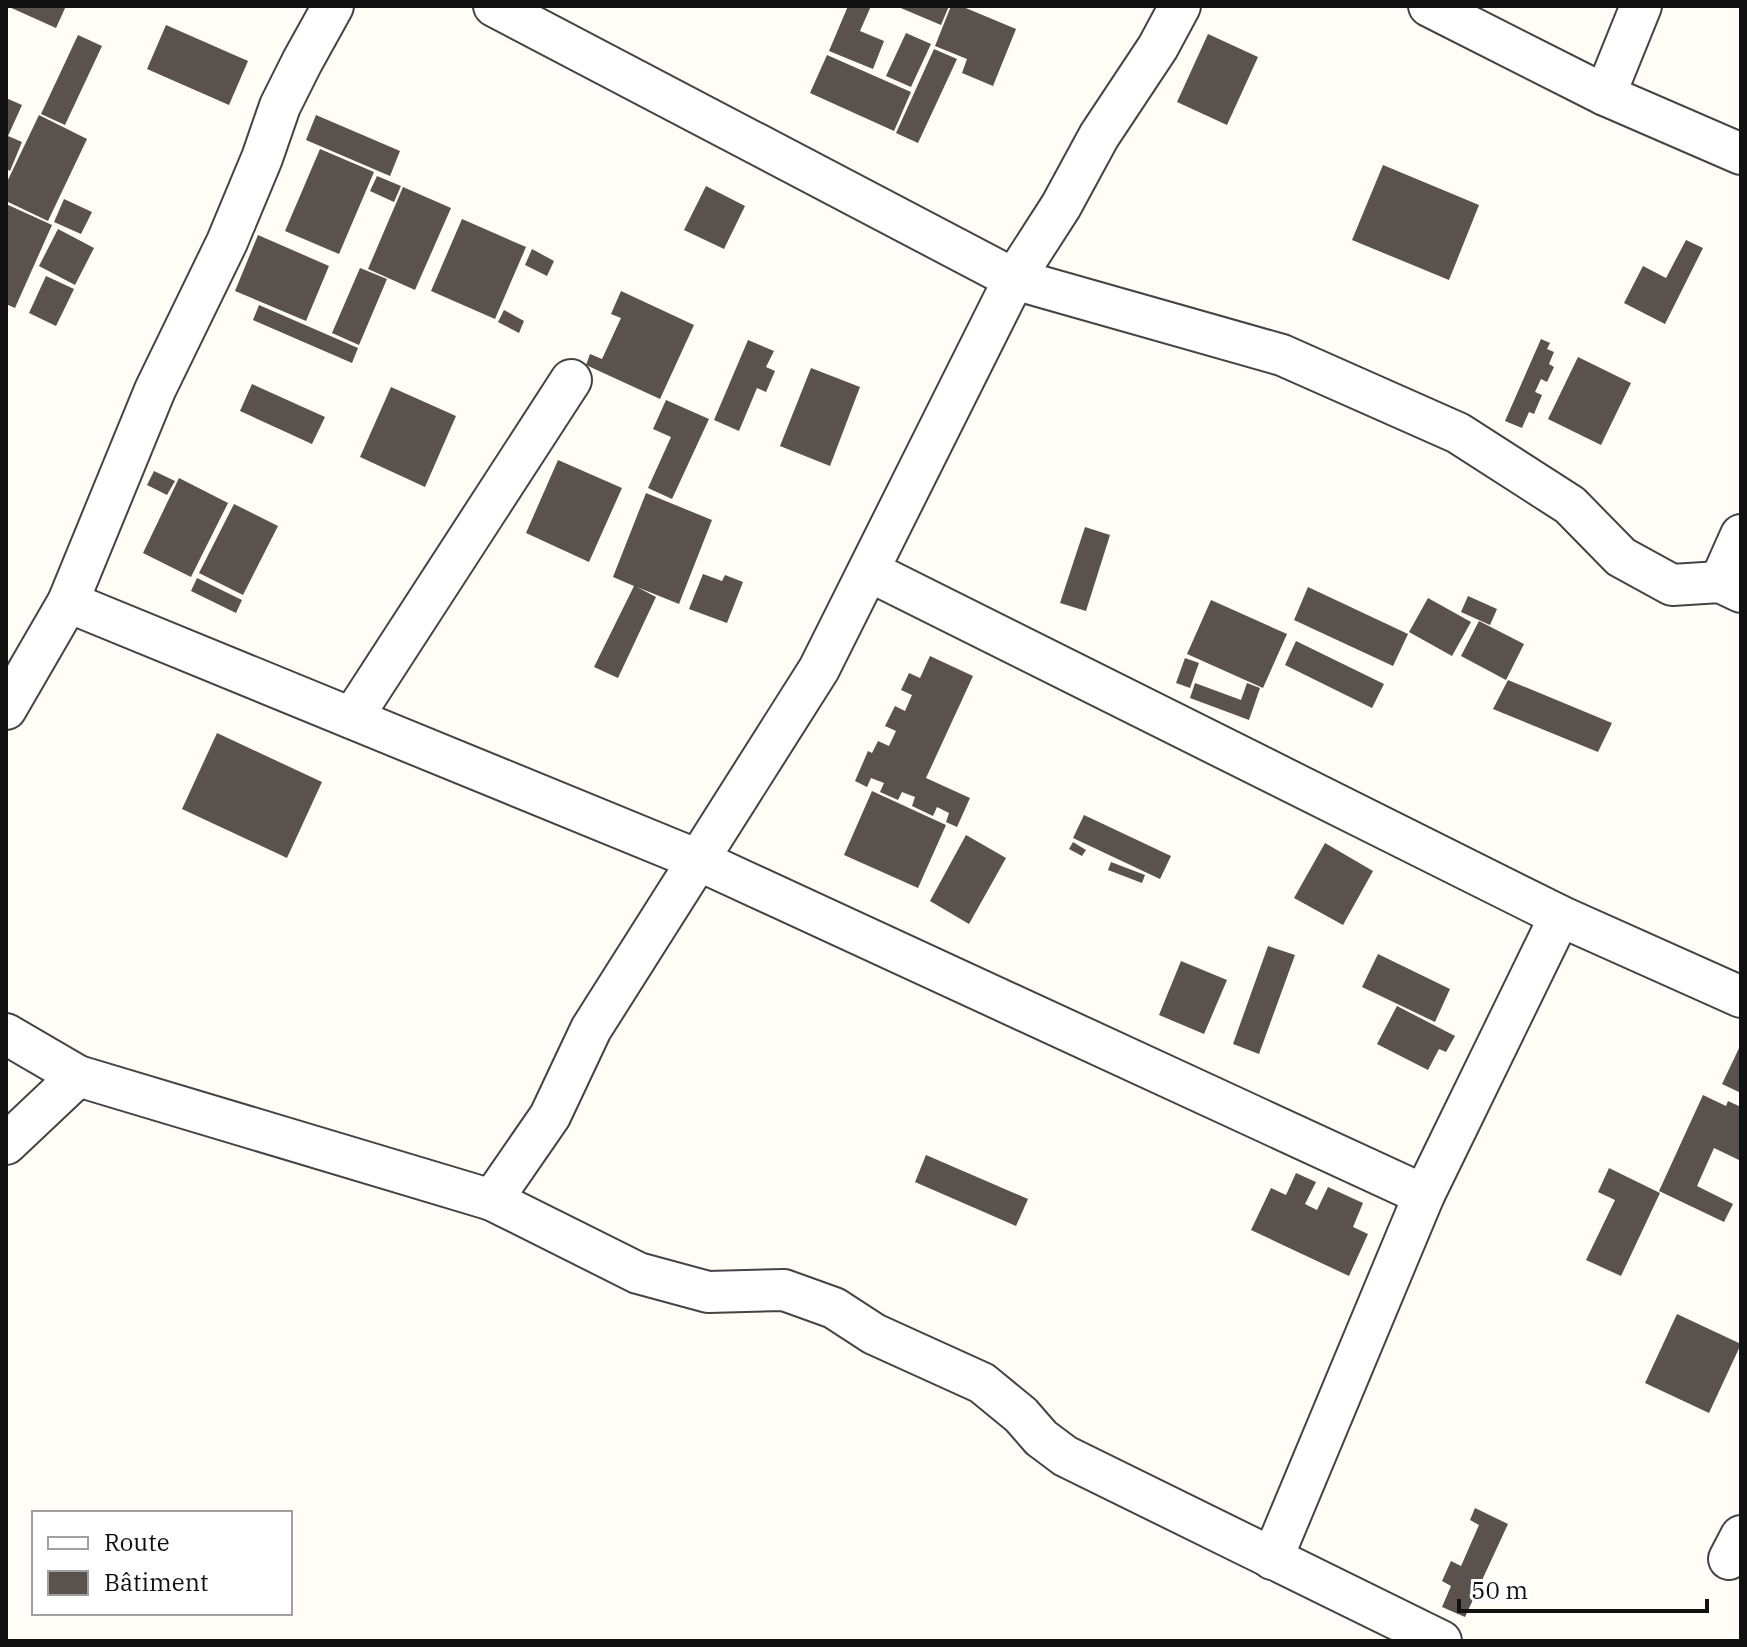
<svg xmlns="http://www.w3.org/2000/svg" width="1747" height="1647" font-family="'IBM Plex Serif',serif">
  <style>
    .building { fill: #5a524d }
    .lines { fill: none; stroke-linecap: round; stroke-linejoin: round }
    .street-casing { stroke: #444; stroke-width: 44 }
    .street { stroke: #fff; stroke-width: 40 }
  </style>
  <rect width="100%" height="100%" fill="#fffdf5"/>
  <g class="building">
    <path d="M7 6H66L56 28Z"/>
    <path d="M848 6H871L860 31 884 41 873 69 829 51Z"/>
    <path d="M896 6H949L941 25Z"/>
    <path d="M951 6H961L1016 29 993 86 962 73 967 59 935 46Z"/>
    <path d="M166 25 248 61 229 105 147 69Z"/>
    <path d="M906 33 931 44 911 87 886 76Z"/>
    <path d="M1208 34 1258 57 1227 125 1177 102Z"/>
    <path d="M78 35 102 46 65 125 41 114Z"/>
    <path d="M934 49 957 59 918 143 896 133Z"/>
    <path d="M827 55 911 92 894 131 810 93Z"/>
    <path d="M6 98 22 105 8 136 22 142 10 171 6 169Z"/>
    <path d="M39 115 87 139 48 221 6 201V184Z"/>
    <path d="M316 115 400 151 390 176 306 140Z"/>
    <path d="M320 149 374 172 339 254 285 231Z"/>
    <path d="M1383 165 1479 205 1449 280 1352 240Z"/>
    <path d="M377 176 401 186 394 202 370 191Z"/>
    <path d="M706 186 745 206 724 249 684 230Z"/>
    <path d="M403 187 451 208 415 290 368 269Z"/>
    <path d="M64 199 92 212 81 234 54 222Z"/>
    <path d="M6 204 52 225 15 308 6 304Z"/>
    <path d="M462 219 526 247 495 319 431 291Z"/>
    <path d="M58 229 94 248 75 285 39 266Z"/>
    <path d="M258 235 329 266 306 321 235 291Z"/>
    <path d="M1686 240 1703 248 1665 324 1624 303 1643 266 1666 278Z"/>
    <path d="M532 249 554 261 547 276 525 265Z"/>
    <path d="M360 268 387 279 359 345 332 333Z"/>
    <path d="M46 276 74 289 56 326 29 313Z"/>
    <path d="M621 291 694 325 660 399 586 365 590 354 602 359 621 318 611 314Z"/>
    <path d="M259 305 358 348 352 363 253 320Z"/>
    <path d="M504 310 524 321 519 333 498 322Z"/>
    <path d="M1541 339 1550 343 1547 349 1554 352 1549 364 1554 367 1547 382 1541 379 1535 392 1542 395 1534 414 1529 412 1522 428 1505 421Z"/>
    <path d="M748 340 774 351 766 367 775 371 766 392 757 388 739 431 714 420Z"/>
    <path d="M1578 357 1631 383 1601 445 1548 419Z"/>
    <path d="M811 368 860 387 830 466 780 446Z"/>
    <path d="M252 384 325 417 312 444 240 411Z"/>
    <path d="M391 387 456 416 425 487 360 457Z"/>
    <path d="M666 400 709 419 672 499 648 488 671 437 653 429Z"/>
    <path d="M558 460 622 488 589 562 526 533Z"/>
    <path d="M154 471 175 481 167 495 147 485Z"/>
    <path d="M179 478 228 503 191 577 143 553Z"/>
    <path d="M646 493 712 520 679 604 637 587 656 597 618 678 594 667 634 586 613 577Z"/>
    <path d="M234 504 278 526 243 595 199 573Z"/>
    <path d="M1085 527 1110 535 1086 611 1060 603Z"/>
    <path d="M703 574 722 581 725 575 743 582 727 623 689 609Z"/>
    <path d="M197 578 242 600 236 613 191 591Z"/>
    <path d="M1308 587 1408 634 1393 666 1294 620Z"/>
    <path d="M1468 596 1497 609 1490 625 1461 612Z"/>
    <path d="M1428 598 1471 622 1452 656 1409 632Z"/>
    <path d="M1211 600 1287 634 1263 688 1187 654Z"/>
    <path d="M1479 621 1524 644 1506 680 1461 656Z"/>
    <path d="M1296 641 1384 684 1372 708 1285 665Z"/>
    <path d="M930 656 973 676 926 778 970 798 957 827 946 822 949 813 937 807 933 816 912 806 915 797 902 792 898 800 880 792 884 783 871 778 867 787 855 781 868 751 872 753 878 741 889 746 896 731 885 726 895 706 905 711 912 695 901 690 909 673 920 678Z"/>
    <path d="M1185 658 1199 663 1190 688 1176 683Z"/>
    <path d="M1508 680 1612 723 1598 752 1493 709Z"/>
    <path d="M1195 683 1241 700 1247 683 1260 688 1249 720 1190 698Z"/>
    <path d="M217 733 322 782 287 858 182 809Z"/>
    <path d="M872 791 946 825 918 888 844 855Z"/>
    <path d="M1084 815 1171 856 1160 879 1073 838Z"/>
    <path d="M966 835 1006 858 969 924 930 901Z"/>
    <path d="M1073 842 1086 850 1082 856 1069 849Z"/>
    <path d="M1325 843 1373 871 1343 925 1294 898Z"/>
    <path d="M1111 862 1145 875 1142 883 1108 870Z"/>
    <path d="M1268 946 1295 955 1259 1054 1233 1044Z"/>
    <path d="M1378 954 1450 989 1435 1022 1362 987Z"/>
    <path d="M1181 961 1227 980 1204 1034 1159 1015Z"/>
    <path d="M1397 1006 1455 1036 1446 1052 1439 1049 1428 1070 1377 1044Z"/>
    <path d="M1741 1044V1093L1722 1084Z"/>
    <path d="M1703 1095 1726 1106 1728 1101 1741 1107V1161L1714 1148 1697 1186 1733 1204 1724 1222 1659 1191Z"/>
    <path d="M926 1155 1028 1199 1016 1226 915 1182Z"/>
    <path d="M1609 1168 1660 1193 1621 1276 1586 1260 1615 1200 1598 1192Z"/>
    <path d="M1296 1173 1316 1182 1305 1204 1317 1210 1328 1187 1363 1203 1353 1227 1368 1234 1349 1276 1251 1230 1271 1188 1286 1195Z"/>
    <path d="M1677 1314 1741 1344 1709 1413 1645 1383Z"/>
    <path d="M1475 1508 1508 1524 1465 1617 1442 1607 1451 1586 1442 1581 1451 1561 1461 1566 1479 1525 1470 1520Z"/>
  </g>
  <g class="lines">
    <defs>
      <g id="street">
        <path d="M494 6 1014 279 1282 355 1458 433 1570 505 1621 557 1672 585 1720 582 1741 592"/>
        <path d="M1429 6 1605 95 1741 154"/>
        <path d="M1605 95 1641 6"/>
        <path d="M869 571 1560 916 1741 997"/>
        <path d="M1720 582 1741 535"/>
        <path d="M68 602 698 860 1424 1195"/>
        <path d="M6 709 68 602 155 390 227 242 262 158 280 106 302 62 333 6"/>
        <path d="M352 718 571 380"/>
        <path d="M6 1034 78 1076 492 1200 550 1116 591 1029 819 669 1014 279 1061 206 1099 136 1158 47 1180 6"/>
        <path d="M6 1144 78 1076"/>
        <path d="M492 1200 638 1273 708 1292 784 1290 834 1308 874 1334 982 1383 1021 1415 1041 1438 1065 1456 1441 1641"/>
        <path d="M1272 1559 1424 1195 1560 916"/>
        <path d="M1729 1559 1741 1536"/>
      </g>
    </defs>
    <use href="#street" class="street-casing"/>
    <use href="#street" class="street"/>
  </g>
  <rect width="1747" height="1647" fill="none" stroke="#111111" stroke-width="16"/>
  <rect x="32" y="1511" width="260" height="104" fill="#ffffff" stroke="#a0a0a0" stroke-width="2"/>
  <rect x="48" y="1537" width="40" height="12" fill="#ffffff" stroke="#a0a0a0" stroke-width="2"/>
  <text x="104" y="1551" font-size="24" fill="#111111">Route</text>
  <rect x="48" y="1571" width="40" height="24" fill="#5a524d" stroke="#a0a0a0" stroke-width="2"/>
  <text x="104" y="1591" font-size="24" fill="#111111">Bâtiment</text>
  <path d="M1459 1599v12h248v-12" fill="none" stroke="#111111" stroke-width="4"/>
  <text x="1471" y="1599" font-size="24" fill="#111111" stroke="#ffffff" stroke-width="6" paint-order="stroke">50 m</text>
</svg>
